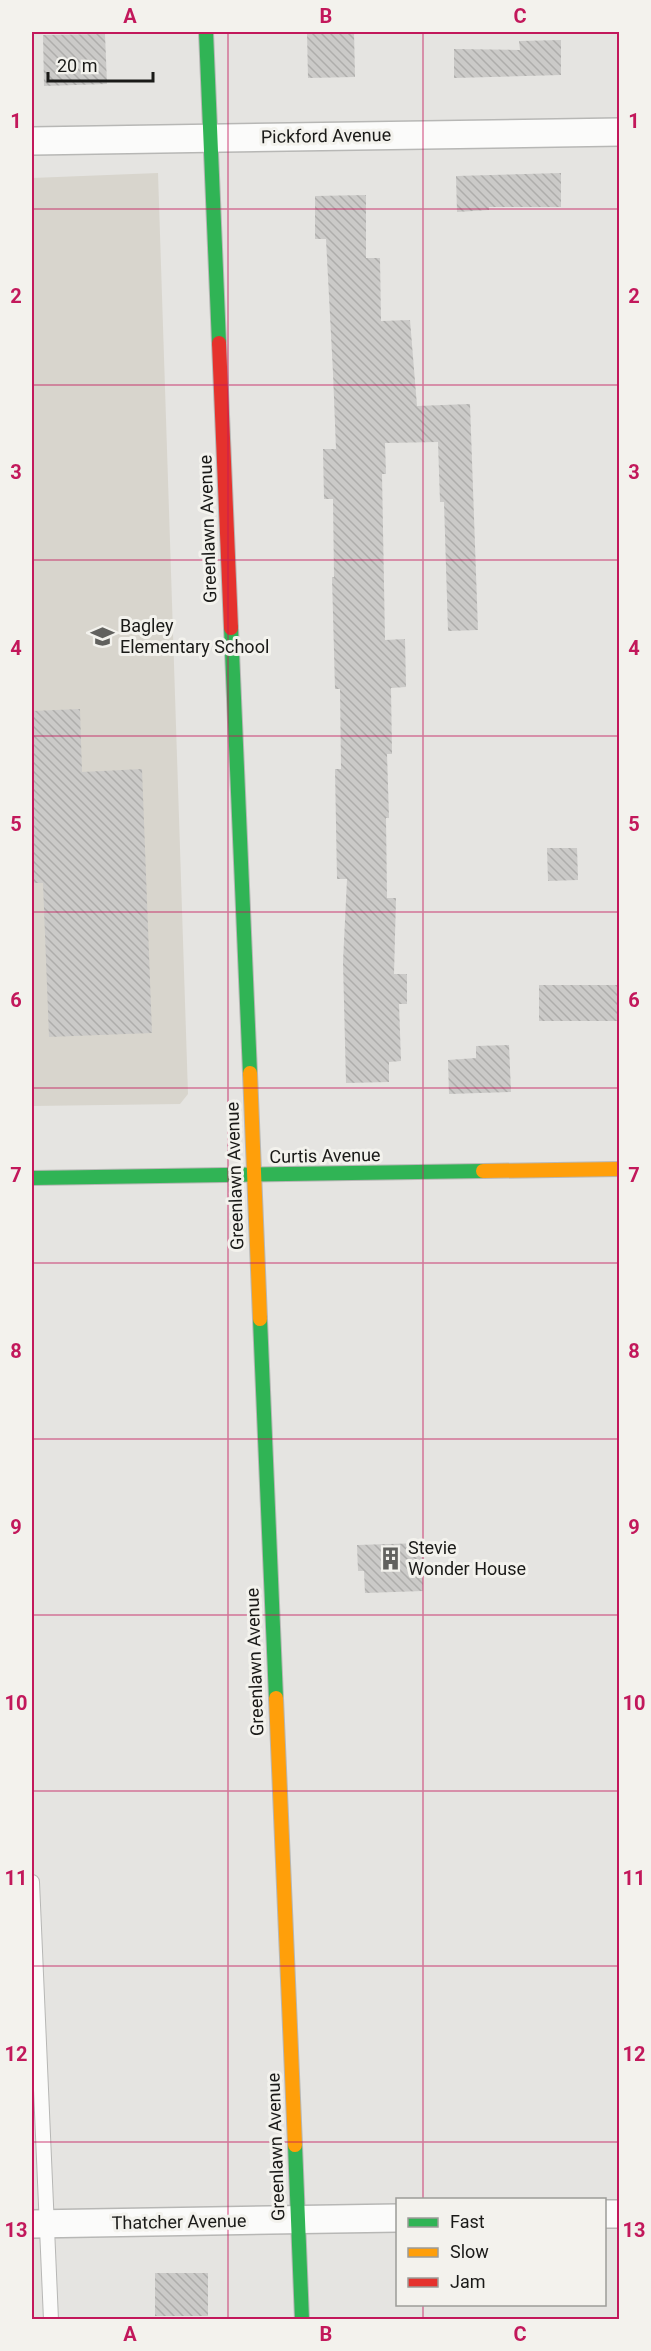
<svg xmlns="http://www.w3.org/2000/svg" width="651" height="2351" font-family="Roboto,sans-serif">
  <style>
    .built { fill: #d8d5cd }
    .building { fill: url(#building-back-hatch) }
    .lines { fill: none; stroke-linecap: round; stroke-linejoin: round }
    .lane-casing { stroke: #b7b7b5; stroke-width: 16 }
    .street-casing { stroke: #b7b7b5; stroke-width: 30 }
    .fast-casing { stroke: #b7b7b5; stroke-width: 16 }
    .slow-casing { stroke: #b7b7b5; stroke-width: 16 }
    .jam-casing { stroke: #b7b7b5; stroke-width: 16 }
    .lane { stroke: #fbfbfa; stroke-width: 14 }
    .street { stroke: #fbfbfa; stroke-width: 27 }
    .fast { stroke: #30b455; stroke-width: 14 }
    .slow { stroke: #ff9f0a; stroke-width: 14 }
    .jam { stroke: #e5322d; stroke-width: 14 }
    .grid { fill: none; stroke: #c2185b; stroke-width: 1.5; stroke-opacity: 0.55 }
    .labels { text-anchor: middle; stroke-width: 6; stroke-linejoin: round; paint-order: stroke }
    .street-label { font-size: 18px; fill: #1a1a18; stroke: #f3f2ed }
    .poi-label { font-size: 18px; fill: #1a1a18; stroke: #f3f2ed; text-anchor: start }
    .neatline { fill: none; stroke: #c2185b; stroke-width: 2 }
    .grid-label { font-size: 20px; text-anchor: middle; font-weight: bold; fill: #c2185b }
  </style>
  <defs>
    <pattern id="building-back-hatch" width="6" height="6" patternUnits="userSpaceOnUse" patternTransform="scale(1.5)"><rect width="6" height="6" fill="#cbcac8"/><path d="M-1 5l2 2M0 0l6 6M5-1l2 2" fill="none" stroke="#aeadab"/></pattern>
  </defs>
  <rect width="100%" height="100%" fill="#e5e4e1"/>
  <path class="built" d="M158 173 188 1094 180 1104 32 1106V178Z"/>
  <g class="building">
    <path d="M307 32H354L355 77 308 78Z"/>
    <path d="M105 34 107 84 44 86 43 35Z"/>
    <path d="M561 40V75L454 78V49L520 50 519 41Z"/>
    <path d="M561 173V207H489V210L457 212 456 176Z"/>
    <path d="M366 195V258H380L381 321 410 320 417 406 470 404 478 630 448 631 444 502H440L438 442 385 443 386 474H382L385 640 405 639 406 687 391 688 392 754H387L389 818H386L387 898H396L394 974H407V1004H399L401 1061 389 1062V1082L346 1083 343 962 347 879H337L335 769H341L340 689H335L332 577H334L333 499H324L323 449H336L333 373 326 239H315V196Z"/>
    <path d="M80 709 82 772 142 769 152 1033 49 1037 43 883H32V711Z"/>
    <path d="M547 848H577L578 880 548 881Z"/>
    <rect x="539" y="985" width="81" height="36"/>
    <path d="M509 1045 511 1092 449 1094 448 1060 476 1058V1046Z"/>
    <path d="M422 1543 423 1591 365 1593 364 1571H358L357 1545Z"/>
    <rect x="155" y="2273" width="53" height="43"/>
  </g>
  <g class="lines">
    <defs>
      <path id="lane" d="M32 1882 51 2320"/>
      <g id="street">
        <path d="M32 141 620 132"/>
        <path d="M604 2214H620"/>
        <path d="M32 2224 398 2218"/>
      </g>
      <g id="fast">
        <path d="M206 32 219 343"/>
        <path d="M231 628 250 1073"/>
        <path d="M32 1178 483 1171"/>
        <path d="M260 1319 276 1698"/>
        <path d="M295 2145 302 2320"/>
      </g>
      <g id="slow">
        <path d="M250 1073 260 1319"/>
        <path d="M483 1171 620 1169"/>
        <path d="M276 1698 295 2145"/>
      </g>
      <path id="jam" d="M219 343 231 628"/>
    </defs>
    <use href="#lane" class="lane-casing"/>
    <use href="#street" class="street-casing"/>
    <use href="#fast" class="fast-casing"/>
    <use href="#slow" class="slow-casing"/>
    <use href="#jam" class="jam-casing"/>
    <use href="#lane" class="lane"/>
    <use href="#street" class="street"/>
    <use href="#fast" class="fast"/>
    <use href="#slow" class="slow"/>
    <use href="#jam" class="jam"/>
  </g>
  <path class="grid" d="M228 32V2320M423 32V2200M32 209H620M32 385H620M32 560H620M32 736H620M32 912H620M32 1088H620M32 1263H620M32 1439H620M32 1615H620M32 1791H620M32 1966H620M32 2142H620M423 2304V2320"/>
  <defs>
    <symbol id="school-bare" viewBox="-9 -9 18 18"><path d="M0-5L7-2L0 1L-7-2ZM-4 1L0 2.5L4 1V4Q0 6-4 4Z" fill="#61615e" stroke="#f3f2ed" stroke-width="2.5" paint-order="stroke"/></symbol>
    <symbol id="building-bare" viewBox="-9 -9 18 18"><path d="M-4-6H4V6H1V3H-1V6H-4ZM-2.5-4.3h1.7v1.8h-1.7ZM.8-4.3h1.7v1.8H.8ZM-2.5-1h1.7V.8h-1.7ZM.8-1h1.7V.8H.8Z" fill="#61615e" stroke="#f3f2ed" stroke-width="2.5" paint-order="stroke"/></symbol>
  </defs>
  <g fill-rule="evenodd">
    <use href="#school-bare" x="86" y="620" width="33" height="33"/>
    <use href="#building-bare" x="374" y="1542" width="33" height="33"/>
  </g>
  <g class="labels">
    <g class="street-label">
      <text transform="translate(326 136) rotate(-1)" y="6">Pickford Avenue</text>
      <text transform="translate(208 529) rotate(-92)" y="6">Greenlawn Avenue</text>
      <text transform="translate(325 1156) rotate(-1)" y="6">Curtis Avenue</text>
      <text transform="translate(235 1176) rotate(-92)" y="6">Greenlawn Avenue</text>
      <text transform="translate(255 1662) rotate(-92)" y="6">Greenlawn Avenue</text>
      <text transform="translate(276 2147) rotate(-92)" y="6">Greenlawn Avenue</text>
      <text transform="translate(179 2222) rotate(-1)" y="6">Thatcher Avenue</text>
    </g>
    <g class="poi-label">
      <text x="120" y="632">Bagley<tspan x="120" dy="21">Elementary School</tspan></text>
      <text x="408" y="1554">Stevie<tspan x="408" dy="21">Wonder House</tspan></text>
    </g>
  </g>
  <rect width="651" height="2351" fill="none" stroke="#f3f2ed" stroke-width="66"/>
  <rect x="396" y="2198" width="210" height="108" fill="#f3f2ed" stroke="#9c9c98" stroke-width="1.5"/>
  <rect x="408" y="2218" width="30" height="9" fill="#30b455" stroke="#9c9c98" stroke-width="1.5"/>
  <text x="450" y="2228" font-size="18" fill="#1a1a18">Fast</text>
  <rect x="408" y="2248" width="30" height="9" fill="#ff9f0a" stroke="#9c9c98" stroke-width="1.5"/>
  <text x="450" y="2258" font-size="18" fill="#1a1a18">Slow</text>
  <rect x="408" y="2278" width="30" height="9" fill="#e5322d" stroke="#9c9c98" stroke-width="1.5"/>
  <text x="450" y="2288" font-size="18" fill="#1a1a18">Jam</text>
  <path d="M48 72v9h105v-9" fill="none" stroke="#1a1a18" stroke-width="3"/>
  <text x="57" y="72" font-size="18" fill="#1a1a18" stroke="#f3f2ed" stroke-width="4.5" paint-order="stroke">20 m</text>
  <rect x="33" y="33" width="585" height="2285" class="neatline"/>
  <g class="grid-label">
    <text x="130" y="23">A</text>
    <text x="326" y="23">B</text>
    <text x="520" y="23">C</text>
    <text x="16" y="128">1</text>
    <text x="634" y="128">1</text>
    <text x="16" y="303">2</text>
    <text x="634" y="303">2</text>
    <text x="16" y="479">3</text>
    <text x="634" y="479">3</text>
    <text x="16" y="655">4</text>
    <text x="634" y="655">4</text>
    <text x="16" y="831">5</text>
    <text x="634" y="831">5</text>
    <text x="16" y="1007">6</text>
    <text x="634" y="1007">6</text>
    <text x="16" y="1182">7</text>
    <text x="634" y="1182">7</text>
    <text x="16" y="1358">8</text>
    <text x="634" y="1358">8</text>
    <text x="16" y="1534">9</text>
    <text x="634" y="1534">9</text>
    <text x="16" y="1710">10</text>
    <text x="634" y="1710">10</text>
    <text x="16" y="1885">11</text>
    <text x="634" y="1885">11</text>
    <text x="16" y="2061">12</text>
    <text x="634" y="2061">12</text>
    <text x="16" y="2237">13</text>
    <text x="634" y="2237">13</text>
    <text x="130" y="2341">A</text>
    <text x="326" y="2341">B</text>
    <text x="520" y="2341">C</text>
  </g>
</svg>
